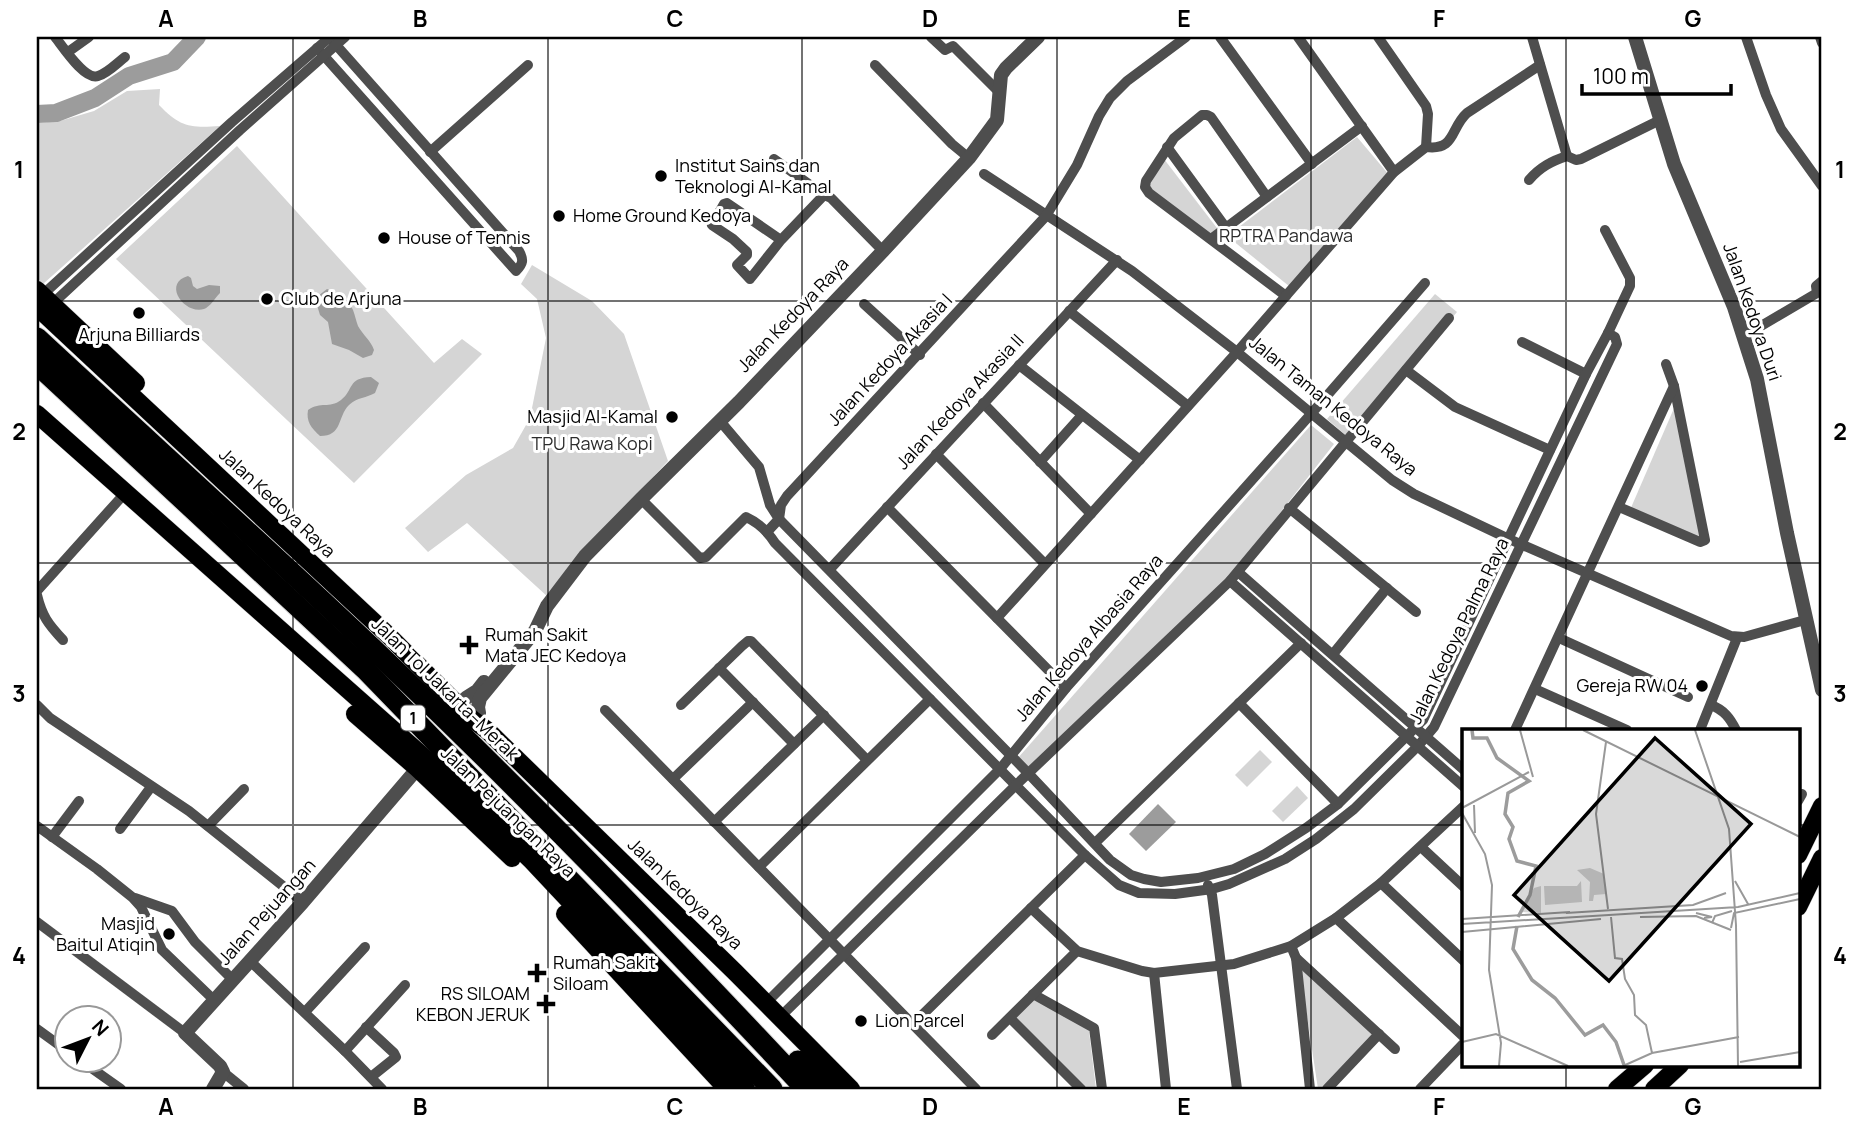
<svg xmlns="http://www.w3.org/2000/svg" width="1859" height="1126" font-family="Manrope,sans-serif">
  <style>
    .green { fill: #d5d5d5 }
    .water { fill: #9c9c9c }
    .lines { fill: none; stroke-linecap: round; stroke-linejoin: round }
    .river { stroke: #9c9c9c; stroke-width: 18 }
    .primary-casing { stroke: #dbdbdb; stroke-width: 19 }
    .motorway-casing { stroke: #dbdbdb; stroke-width: 23 }
    .minor { stroke: #4e4e4e; stroke-width: 10 }
    .tertiary { stroke: #4e4e4e; stroke-width: 14 }
    .primary { stroke: #000; stroke-width: 18 }
    .motorway { stroke: #000; stroke-width: 21 }
    .grid { fill: none; stroke: #000; stroke-width: 2; stroke-opacity: 0.55 }
    .poi-dot { fill: #000; stroke: #fff; stroke-width: 2.5 }
    .labels { text-anchor: middle; stroke-width: 6; stroke-linejoin: round; paint-order: stroke }
    .shield { fill: #fff; stroke: #4c4c4c; stroke-width: 2 }
    .shield-label { font-size: 16px; font-weight: bold; fill: #000 }
    .poi-label { font-size: 18px; fill: #000; stroke: #fff; text-anchor: start }
    .park-label { font-size: 18px; fill: #2c2c2c; stroke: #fff }
    .street-label { font-size: 18px; fill: #000; stroke: #fff }
    .inset-river { fill: none; stroke: #9c9c9c; stroke-width: 3.5 }
    .inset-road { fill: none; stroke: #999; stroke-width: 2 }
    .view { fill: #000; fill-opacity: 0.15; stroke: #000; stroke-width: 3.5 }
    .inset-edge { fill: none; stroke: #000; stroke-width: 3.5 }
    .neatline { fill: none; stroke: #000; stroke-width: 2.5 }
    .grid-label { font-size: 23px; text-anchor: middle; font-weight: bold; fill: #000 }
  </style>
  <rect width="100%" height="100%" fill="#fff"/>
  <g class="green">
    <path d="M160 89 159 105C180 127 190 128 220 126L43 284 37 278V123L60 121 94 111 127 91Z"/>
    <path d="M1357 137 1390 176 1289 286 1227 236Z"/>
    <path d="M237 146 434 363 462 339 482 354 354 483 116 259Z"/>
    <path d="M1164 159 1220 232 1212 237 1145 194Z"/>
    <path d="M532 265 592 301 624 334 668 461 595 539 548 597 467 523 428 552 405 528 466 475 513 448 530 418 546 338 537 299 521 284Z"/>
    <path d="M1435 294 1457 312 1349 438 1327 419Z"/>
    <path d="M1678 399 1706 543 1630 510Z"/>
    <path d="M1311 425 1334 444 1229 578 1032 775 1017 759Z"/>
    <path d="M1260 750 1272 762 1247 787 1235 775Z"/>
    <path d="M1297 786 1308 798 1283 822 1272 811Z"/>
    <path d="M1299 963 1380 1036 1325 1089H1318Z"/>
    <path d="M1034 998 1088 1023 1096 1089H1082L1014 1017Z"/>
  </g>
  <g class="water">
    <path d="M188 276 191 278 193 286 197 289 209 285 220 286V293C215 298 210 307 204 309 184 315 162 283 188 276Z"/>
    <path d="M327 289C338 293 348 299 353 310 355 315 356 321 358 326 363 335 371 341 374 350L372 355 363 358 349 350 332 344 328 322 320 315 316 302 318 296Z"/>
    <path d="M371 377 379 383 375 393C367 398 357 397 349 405 337 417 343 436 320 436 311 428 306 421 308 410 321 401 329 409 341 400 354 390 347 378 371 377Z"/>
    <path d="M1158 804 1176 822 1146 851 1129 834Z"/>
  </g>
  <g class="lines">
    <path class="river" d="M37 114 56 113 95 98 129 76 173 62 197 37"/>
    <defs>
      <g id="primary">
        <path d="M37 290 136 383"/>
        <path d="M37 307 389 636 472 719 488 731 735 972 851 1089"/>
        <path d="M37 414 443 774 532 861 746 1089"/>
        <path d="M355 714 417 768 512 858"/>
        <path d="M1798 855 1822 806"/>
        <path d="M1798 907 1822 858"/>
        <path d="M565 914 727 1089"/>
        <path d="M1617 1089 1645 1065"/>
        <path d="M1654 1089 1680 1065"/>
      </g>
      <g id="motorway">
        <path d="M37 338C148 441 260 542 370 646 520 789 665 938 806 1089"/>
        <path d="M37 364 365 669 772 1089"/>
        <path d="M798 1061 827 1089"/>
      </g>
    </defs>
    <use href="#primary" class="primary-casing"/>
    <use href="#motorway" class="motorway-casing"/>
    <g class="minor">
      <path d="M55 37C63 47 85 81 98 76 108 73 117 63 125 57"/>
      <path d="M931 37 945 50 953 46 1000 93"/>
      <path d="M1220 37 1312 164"/>
      <path d="M1298 37 1394 172"/>
      <path d="M1378 37 1426 106 1428 114 1426 147"/>
      <path d="M1532 37 1567 156"/>
      <path d="M1746 37 1766 95 1781 129 1822 186"/>
      <path d="M1820 37 1822 43"/>
      <path d="M317 48 516 271C523 264 524 260 519 251L329 37"/>
      <path d="M68 52 89 37"/>
      <path d="M875 65 952 144 969 158"/>
      <path d="M1167 147 1226 228"/>
      <path d="M430 152 528 65"/>
      <path d="M774 159 824 195 831 198 883 251"/>
      <path d="M984 174 1132 271 1237 352 1392 480 1414 494 1509 539 1731 636 1744 637 1805 620"/>
      <path d="M1529 180C1540 167 1552 161 1567 156L1576 160 1581 159 1660 120"/>
      <path d="M1267 197 1211 117 1207 115H1202L1174 138 1146 181 1145 187 1149 193 1286 296"/>
      <path d="M1211 239 1362 126"/>
      <path d="M781 240 727 203 724 204 712 225 733 239 747 252V255L737 265 750 279 781 240 824 195"/>
      <path d="M39 298 232 122 330 37"/>
      <path d="M864 304 920 355"/>
      <path d="M50 306 240 130 345 37"/>
      <path d="M1069 311 1188 406"/>
      <path d="M1744 336 1817 293 1816 286 1822 281"/>
      <path d="M1522 342 1586 374"/>
      <path d="M1019 365 1140 460"/>
      <path d="M1406 370 1455 407 1550 450"/>
      <path d="M983 403 1091 514"/>
      <path d="M720 421 759 467 770 505 779 519 1028 773 1110 860 1131 875 1144 879 1161 882 1198 878 1234 869 1265 854 1306 828 1338 804 1423 720 1586 374 1608 333 1630 286V278L1605 230"/>
      <path d="M936 454 1045 564"/>
      <path d="M1040 462 1082 415"/>
      <path d="M641 499 700 558 706 557 746 517C757 522 768 532 775 543L1085 855 1119 885 1139 893 1175 894 1212 889 1229 884 1285 859 1316 839 1354 809 1418 746 1434 727 1617 344 1615 337 1608 333"/>
      <path d="M887 507 1066 688"/>
      <path d="M1619 507 1700 542 1705 540 1674 386 1666 364"/>
      <path d="M1289 508 1416 612"/>
      <path d="M767 532 779 519 781 505 787 496 1046 216 1077 165 1099 116 1110 98 1127 81 1186 37"/>
      <path d="M830 569 1117 260"/>
      <path d="M1238 572 1464 770"/>
      <path d="M1230 581 1464 787"/>
      <path d="M37 591 126 492"/>
      <path d="M37 595C42 616 48 624 63 640"/>
      <path d="M997 618 1237 352 1394 172 1426 147C1456 151 1450 128 1467 113L1540 65"/>
      <path d="M1559 638 1688 697"/>
      <path d="M1333 654 1387 588"/>
      <path d="M719 668 794 744"/>
      <path d="M1535 689 1627 730"/>
      <path d="M1239 703 1338 804"/>
      <path d="M37 705 50 718 189 811 303 902"/>
      <path d="M681 705 742 646 748 641H751L867 760"/>
      <path d="M1711 705C1724 710 1730 718 1736 730"/>
      <path d="M605 710 976 1089"/>
      <path d="M1515 730 1674 386"/>
      <path d="M1700 730 1737 638"/>
      <path d="M673 779 753 702"/>
      <path d="M1798 801 1802 794"/>
      <path d="M714 822 824 715"/>
      <path d="M37 826 97 869 132 897 141 907 162 950 214 1000"/>
      <path d="M208 826 244 789"/>
      <path d="M120 829 151 787"/>
      <path d="M52 837 79 801"/>
      <path d="M1095 843 1301 643"/>
      <path d="M1421 847 1464 887"/>
      <path d="M759 867 930 699"/>
      <path d="M1381 883 1464 961"/>
      <path d="M1208 885 1212 895 1237 1089"/>
      <path d="M135 898 172 911 195 942 232 979"/>
      <path d="M1031 908 1077 951 1142 971 1154 973 1234 964 1291 946 1336 918 1381 883 1464 806"/>
      <path d="M1336 918 1464 1037"/>
      <path d="M37 922 185 1033"/>
      <path d="M1291 946 1296 958 1395 1049"/>
      <path d="M1296 958 1310 1089"/>
      <path d="M250 961 345 1051 382 1089"/>
      <path d="M1154 973 1166 1089"/>
      <path d="M1033 994 1094 1028 1102 1089"/>
      <path d="M766 1003 1000 769 1066 688 1311 414 1425 283"/>
      <path d="M305 1012 365 947"/>
      <path d="M780 1017 1016 785 1230 581 1449 318"/>
      <path d="M1010 1018 1081 1089"/>
      <path d="M913 1024 1085 855"/>
      <path d="M366 1027 394 1053 396 1057 371 1077"/>
      <path d="M37 1029 66 1050"/>
      <path d="M992 1035 1077 951"/>
      <path d="M345 1051 405 985"/>
      <path d="M80 1060 121 1089"/>
      <path d="M223 1072 244 1089"/>
      <path d="M1327 1089 1379 1034"/>
      <path d="M1420 1089 1464 1043"/>
    </g>
    <g class="tertiary">
      <path d="M1635 37 1674 164 1734 307 1757 379 1787 533 1822 690"/>
      <path d="M466 698 477 691 484 682"/>
      <path d="M479 713 478 707 480 698 535 631 547 606 585 556 641 499 739 402 883 251 969 158 997 120 1001 75 1006 68 1038 37"/>
      <path d="M213 1089 223 1072 220 1066 185 1033 303 902 423 762"/>
    </g>
    <use href="#primary" class="primary"/>
    <use href="#motorway" class="motorway"/>
  </g>
  <path class="grid" d="M293 37V1089M548 37V1089M802 37V1089M1057 37V1089M1311 37V1089M1566 37V730M37 301H1822M37 563H1822M37 825H1464M1798 825H1822M1566 1065V1089"/>
  <g class="poi-dot">
    <circle cx="661" cy="176" r="7"/>
    <circle cx="559" cy="216" r="7"/>
    <circle cx="384" cy="238" r="7"/>
    <circle cx="267" cy="299" r="7"/>
    <circle cx="139" cy="313" r="7"/>
    <circle cx="672" cy="417" r="7"/>
    <path d="M465.5 634.5h7v7h7v7h-7v7h-7v-7h-7v-7h7z"/>
    <circle cx="1702" cy="686" r="7"/>
    <circle cx="169" cy="934" r="7"/>
    <path d="M533.5 962.5h7v7h7v7h-7v7h-7v-7h-7v-7h7z"/>
    <path d="M542.5 993.5h7v7h7v7h-7v7h-7v-7h-7v-7h7z"/>
    <circle cx="861" cy="1021" r="7"/>
  </g>
  <g class="labels">
    <rect class="shield" x="401" y="705.5" width="24" height="25" rx="5"/>
    <g class="shield-label">
      <text x="413" y="724">1</text>
    </g>
    <g class="poi-label">
      <text x="675" y="172">Institut Sains dan<tspan x="675" dy="21">Teknologi Al-Kamal</tspan></text>
      <text x="573" y="222">Home Ground Kedoya</text>
      <text x="398" y="244">House of Tennis</text>
      <text x="281" y="305">Club de Arjuna</text>
      <text x="139" y="341" text-anchor="middle">Arjuna Billiards</text>
      <text x="658" y="423" text-anchor="end">Masjid Al-Kamal</text>
      <text x="485" y="641">Rumah Sakit<tspan x="485" dy="21">Mata JEC Kedoya</tspan></text>
      <text x="1688" y="692" text-anchor="end">Gereja RW 04</text>
      <text x="155" y="930" text-anchor="end">Masjid<tspan x="155" dy="21">Baitul Atiqin</tspan></text>
      <text x="553" y="969">Rumah Sakit<tspan x="553" dy="21">Siloam</tspan></text>
      <text x="530" y="1000" text-anchor="end">RS SILOAM<tspan x="530" dy="21">KEBON JERUK</tspan></text>
      <text x="875" y="1027">Lion Parcel</text>
    </g>
    <g class="park-label">
      <text x="1286" y="242">RPTRA Pandawa</text>
      <text x="592" y="450">TPU Rawa Kopi</text>
    </g>
    <g class="street-label">
      <text transform="translate(1752 312) rotate(71)" y="6">Jalan Kedoya Duri</text>
      <text transform="translate(793 315) rotate(-46)" y="6">Jalan Kedoya Raya</text>
      <text transform="translate(890 360) rotate(-47)" y="6">Jalan Kedoya Akasia I</text>
      <text transform="translate(960 402) rotate(-47)" y="6">Jalan Kedoya Akasia II</text>
      <text transform="translate(1333 406) rotate(39)" y="6">Jalan Taman Kedoya Raya</text>
      <text transform="translate(277 503) rotate(43)" y="6">Jalan Kedoya Raya</text>
      <text transform="translate(1459 631) rotate(-64)" y="6">Jalan Kedoya Palma Raya</text>
      <text transform="translate(1089 638) rotate(-49)" y="6">Jalan Kedoya Albasia Raya</text>
      <text transform="translate(445 689) rotate(44)" y="6">Jalan Tol Jakarta–Merak</text>
      <text transform="translate(508 812) rotate(44)" y="6">Jalan Pejuangan Raya</text>
      <text transform="translate(685 894) rotate(44)" y="6">Jalan Kedoya Raya</text>
      <text transform="translate(267 912) rotate(-48)" y="6">Jalan Pejuangan</text>
    </g>
  </g>
  <g transform="translate(1462 729)">
    <rect width="338" height="338" fill="#fff"/>
    <path d="M128 139 142 145 144 165 132 166 131 172H127L128 153 115 141ZM119 152 120 173 83 176 82 157H115ZM79 157V184L58 183 72 159Z" fill="#d5d5d5"/>
    <path class="inset-river" d="M10 1 11 9H25L35 29 67 52 46 64 43 85 51 98 47 110 55 132 74 137 68 166 56 188M55 197 51 220 70 251 93 269 123 306 141 296 154 313 162 336"/>
    <path class="inset-road" d="M58 1 71 48M121 1 338 108M233 1 267 100 274 196 276 337M144 13 134 85 146 180M12 76 13 104M0 79 67 43M0 84 23 125 30 156 27 241 39 314 37 337M273 152 286 175M104 184 231 176 264 164M234 184 250 188 242 189M149 188 153 229 160 230 163 250 172 266 173 286 184 296 190 324M178 188 234 187 269 201M0 190 108 183M250 194 253 187 270 182M0 195 276 178 338 164M269 199 272 184 338 170M0 203 139 190M0 313 34 305 106 337M278 333 338 323M161 337 190 324 277 308"/>
    <path class="view" d="M193 9 289 95 147 252 52 166Z"/>
    <rect width="338" height="338" class="inset-edge"/>
  </g>
  <rect width="1859" height="1126" fill="none" stroke="#ffffff" stroke-width="77"/>
  <g transform="translate(88 1039) rotate(48)"><circle r="33" fill="#ffffff" stroke="#999999" stroke-width="2"/>
  <path d="M0-5L12 26L0 18L-12 26Z" fill="#000000"/>
  <text y="-10" font-size="19" font-weight="bold" text-anchor="middle" fill="#000000">N</text>
  </g>
  <path d="M1582 84v10h149v-10" fill="none" stroke="#000000" stroke-width="3.5"/>
  <text x="1593" y="84" font-size="21" fill="#000000" stroke="#ffffff" stroke-width="5" paint-order="stroke">100 m</text>
  <rect x="38" y="38" width="1782" height="1050" class="neatline"/>
  <g class="grid-label">
    <text x="166" y="27">A</text>
    <text x="420" y="27">B</text>
    <text x="675" y="27">C</text>
    <text x="930" y="27">D</text>
    <text x="1184" y="27">E</text>
    <text x="1439" y="27">F</text>
    <text x="1693" y="27">G</text>
    <text x="19" y="178">1</text>
    <text x="1840" y="178">1</text>
    <text x="19" y="440">2</text>
    <text x="1840" y="440">2</text>
    <text x="19" y="702">3</text>
    <text x="1840" y="702">3</text>
    <text x="19" y="964">4</text>
    <text x="1840" y="964">4</text>
    <text x="166" y="1115">A</text>
    <text x="420" y="1115">B</text>
    <text x="675" y="1115">C</text>
    <text x="930" y="1115">D</text>
    <text x="1184" y="1115">E</text>
    <text x="1439" y="1115">F</text>
    <text x="1693" y="1115">G</text>
  </g>
</svg>
